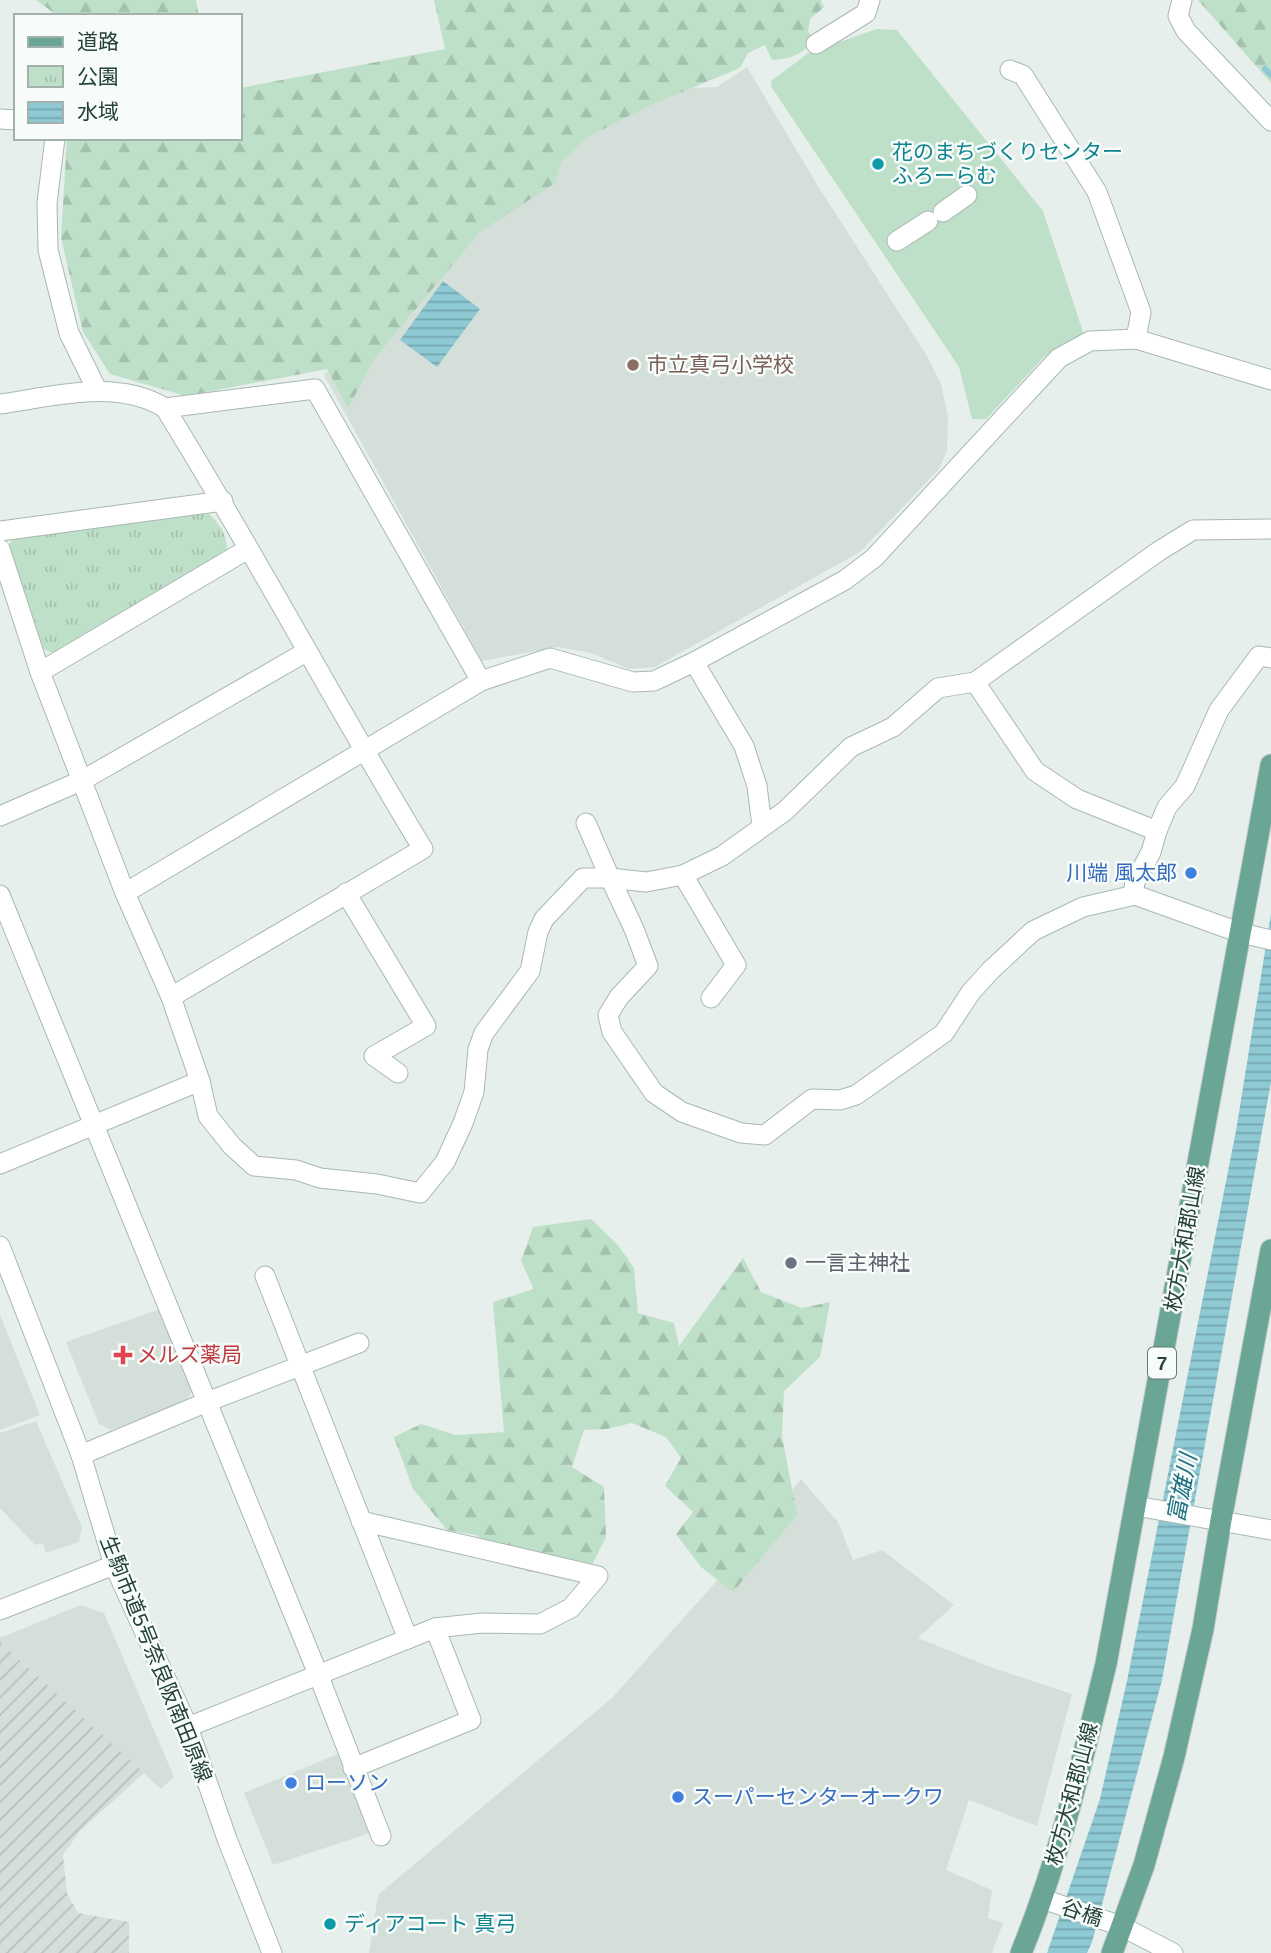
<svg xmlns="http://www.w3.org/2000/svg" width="1271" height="1953" font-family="Arial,'Noto Sans JP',sans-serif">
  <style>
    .built { fill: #d4dfda }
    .industrial { fill: url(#industrial-furrows) }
    .forest { fill: url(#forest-firs) }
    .park { fill: url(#park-tufts) }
    .garden { fill: #bfe0c8 }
    .water { fill: url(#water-rules) }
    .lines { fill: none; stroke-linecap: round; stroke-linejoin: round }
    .stream { stroke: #8ec9d4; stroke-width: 6 }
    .minor-casing { stroke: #a8b8b2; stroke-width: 21 }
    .major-casing { stroke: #c2cac8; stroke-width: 23 }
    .minor { stroke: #fff; stroke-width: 19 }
    .major { stroke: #6aa596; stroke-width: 21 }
    .culture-dot { fill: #0f9aa8; stroke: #f7fbf9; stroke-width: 2.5 }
    .education-dot { fill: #8d6e63; stroke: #f7fbf9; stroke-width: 2.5 }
    .shop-dot { fill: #3f7fe0; stroke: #f7fbf9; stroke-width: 2.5 }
    .worship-dot { fill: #6b7280; stroke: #f7fbf9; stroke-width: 2.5 }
    .health-dot { fill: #e0444e; stroke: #f7fbf9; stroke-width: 2.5 }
    .labels { text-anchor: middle; stroke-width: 5; stroke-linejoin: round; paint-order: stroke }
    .shield { fill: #f7fbf9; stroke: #637a73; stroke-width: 2 }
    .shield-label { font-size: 19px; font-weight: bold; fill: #24423a }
    .culture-label { font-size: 21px; fill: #0d838f; stroke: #f7fbf9; text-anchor: start }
    .education-label { font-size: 21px; fill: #785e54; stroke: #f7fbf9; text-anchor: start }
    .shop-label { font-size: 21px; fill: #366cbe; stroke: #f7fbf9; text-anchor: start }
    .street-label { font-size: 21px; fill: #24423a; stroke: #f7fbf9 }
    .worship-label { font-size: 21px; fill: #5b616d; stroke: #f7fbf9; text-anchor: start }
    .health-label { font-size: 21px; fill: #be3a42; stroke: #f7fbf9; text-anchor: start }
    .water-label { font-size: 23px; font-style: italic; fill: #1c6f80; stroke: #f7fbf9 }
  </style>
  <defs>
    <pattern id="industrial-furrows" width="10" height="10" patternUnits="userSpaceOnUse" patternTransform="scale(1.75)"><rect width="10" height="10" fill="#d4dfda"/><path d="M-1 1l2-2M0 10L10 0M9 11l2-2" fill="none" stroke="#b6c1bc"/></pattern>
    <pattern id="forest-firs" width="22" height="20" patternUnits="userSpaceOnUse" patternTransform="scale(1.75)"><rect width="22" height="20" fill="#bfe0c8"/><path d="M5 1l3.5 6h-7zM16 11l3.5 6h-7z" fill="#a4c1ad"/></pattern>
    <pattern id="park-tufts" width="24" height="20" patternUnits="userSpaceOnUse" patternTransform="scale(1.75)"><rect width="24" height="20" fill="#bfe0c8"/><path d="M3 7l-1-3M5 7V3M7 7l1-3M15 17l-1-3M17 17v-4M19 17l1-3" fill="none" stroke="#a4c1ad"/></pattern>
    <pattern id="water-rules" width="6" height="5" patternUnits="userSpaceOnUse" patternTransform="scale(1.75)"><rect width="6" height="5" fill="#8ec9d4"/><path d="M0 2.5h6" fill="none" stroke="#74a5ad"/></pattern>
  </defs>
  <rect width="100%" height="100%" fill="#e6efeb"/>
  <g class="built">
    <path d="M747 67 816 183 927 356 941 384 948 417 947 450 939 469 860 552 655 667 629 669 591 653 558 647 482 661 324 375 376 324 638 90 717 87Z"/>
    <path d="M160 1309 193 1389 185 1402 111 1430 99 1424 66 1342Z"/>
    <path d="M0 1315 40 1415 0 1430Z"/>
    <path d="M36 1421 82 1527 79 1542 46 1553 43 1543 35 1545 0 1508V1433Z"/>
    <path d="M801 1479 838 1522 853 1560 882 1550 954 1605 918 1638 993 1668 1072 1694 1037 1826 969 1800 946 1870 992 1890 988 1918 1003 1923 992 1953H369L378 1895 613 1697 714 1584Z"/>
    <path d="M80 1605 104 1613 174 1777 161 1789 0 1642V1638Z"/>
    <path d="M338 1754 370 1833 273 1865 244 1793Z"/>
  </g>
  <path class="industrial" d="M0 1642 144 1773 80 1831 63 1855 67 1893 78 1913 129 1922V1953H0Z"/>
  <g class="forest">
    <path d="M36 0H196L199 16H58Z"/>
    <path d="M434 0H821L824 7 810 19 808 31 815 40C802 54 791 59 772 60L765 45 748 53 740 68 646 107 588 137 561 162 555 183 480 232 375 358 348 408 327 369 186 396 110 374 83 332 61 238 67 138H240V88L445 49Z"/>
    <path d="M1198 0H1271V83Z"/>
    <path d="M591 1219 618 1245 634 1268 638 1313 674 1323 679 1346 743 1258 761 1292 802 1308 830 1302 820 1357 784 1391 782 1436 797 1515 733 1592 701 1567 676 1534 693 1512 665 1486 681 1458 666 1437 632 1423 606 1429 584 1430 572 1467 604 1487 606 1537 592 1565 528 1572 476 1535 447 1530 413 1489 394 1437 421 1424 456 1435 504 1432 493 1302 534 1289 521 1261 533 1227Z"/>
  </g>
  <path class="park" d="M206 511C218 522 227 533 227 550L52 653 40 647 7 547 14 538Z"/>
  <path class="garden" d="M877 29 897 30 1043 211 1084 335 1045 356 986 419H972L959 367 772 88 771 81 810 52Z"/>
  <g class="water">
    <path d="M443 281 480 309 437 367 400 340Z"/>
    <path d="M1271 914V1082L1162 1680 1092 1942 1087 1953H1047L1100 1799 1127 1681 1236 1131Z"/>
  </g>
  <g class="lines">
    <path class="stream" d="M1265 69 1271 75"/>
    <defs>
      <g id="minor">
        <path d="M1182 0 1178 16 1186 31 1271 121"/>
        <path d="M816 44 866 13 870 0"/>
        <path d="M1010 70 1023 75 1097 192 1141 312 1136 339"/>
        <path d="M0 119 16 120"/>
        <path d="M55 138 47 203 48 250 69 333 97 390"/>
        <path d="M943 212 967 195"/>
        <path d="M897 241 928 221"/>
        <path d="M0 404C53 397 116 378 165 408 255 553 334 703 423 849L171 997"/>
        <path d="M165 408 315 389 481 681"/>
        <path d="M0 531 223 501"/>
        <path d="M0 549 40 672 125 893 171 997 200 1081 208 1116 232 1146 254 1166 296 1170 320 1178 377 1184 420 1193 445 1162 463 1123 474 1092 478 1049 484 1033 530 971 538 932 544 919 583 878H610L634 929 648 966 619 997 608 1015 612 1032 654 1093 682 1112 741 1133 765 1135 812 1099 840 1100 856 1095 944 1033 971 992 991 970 1033 931 1083 907 1135 895 1241 933 1271 940"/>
        <path d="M694 662 744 746 757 786 762 826"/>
        <path d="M40 672 248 549"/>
        <path d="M975 682 1035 771 1077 799 1157 831"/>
        <path d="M0 816 83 780 306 652"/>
        <path d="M586 823 610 878 646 882 683 875 722 856 785 811 851 747 893 727 938 688 975 682 1159 551 1193 530 1271 529"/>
        <path d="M683 875 736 965 711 998"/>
        <path d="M125 893 481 681 550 658 633 682 654 681 694 662 845 580 874 558 1059 358 1090 341 1136 339 1271 380"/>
        <path d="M346 893 426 1026 374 1056 398 1073"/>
        <path d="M0 895 318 1674 381 1836"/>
        <path d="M1133 895 1135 882 1151 852 1157 831 1167 807 1185 786 1219 710 1259 656 1271 658"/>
        <path d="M0 1164 200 1081"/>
        <path d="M0 1246 81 1455 114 1565 188 1727 227 1839 272 1953"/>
        <path d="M265 1276 408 1639"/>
        <path d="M81 1455 207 1402 359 1343"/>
        <path d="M1136 1506 1271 1530"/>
        <path d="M0 1610 114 1565"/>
        <path d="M188 1727 435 1628 482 1623 540 1624 571 1608 598 1576 361 1521"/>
        <path d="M353 1768 471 1720 435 1628"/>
        <path d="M1043 1899 1121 1926 1173 1953"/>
      </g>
      <g id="major">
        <path d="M1021 1953C1059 1860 1082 1761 1106 1664L1271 765"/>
        <path d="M1112 1953 1144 1865 1174 1757 1203 1629 1221 1520 1271 1250"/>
      </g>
    </defs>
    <use href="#minor" class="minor-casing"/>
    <use href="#major" class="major-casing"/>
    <use href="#minor" class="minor"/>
    <use href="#major" class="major"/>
  </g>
  <g class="culture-dot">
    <circle cx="878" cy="164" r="7"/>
    <circle cx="330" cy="1924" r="7"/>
  </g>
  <circle class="education-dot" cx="633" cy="365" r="7"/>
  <g class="shop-dot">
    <circle cx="1191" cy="873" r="7"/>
    <circle cx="291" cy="1783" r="7"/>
    <circle cx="678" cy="1797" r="7"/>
  </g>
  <circle class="worship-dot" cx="791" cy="1263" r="7"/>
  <path class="health-dot" d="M119.5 1344.5h7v7h7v7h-7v7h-7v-7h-7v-7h7z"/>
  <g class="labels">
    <rect class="shield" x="1148" y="1347.5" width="28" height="31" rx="5"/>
    <g class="shield-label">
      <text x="1162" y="1370">7</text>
    </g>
    <g class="culture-label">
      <text x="892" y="159">花のまちづくりセンター<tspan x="892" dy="24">ふろーらむ</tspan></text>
      <text x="344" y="1931">ディアコート 真弓</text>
    </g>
    <g class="education-label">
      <text x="647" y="372">市立真弓小学校</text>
    </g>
    <g class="shop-label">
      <text x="1177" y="880" text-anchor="end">川端 風太郎</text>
      <text x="305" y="1790">ローソン</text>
      <text x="692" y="1804">スーパーセンターオークワ</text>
    </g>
    <g class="street-label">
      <text transform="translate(1185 1239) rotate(-80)" y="7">枚方大和郡山線</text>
      <text transform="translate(156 1659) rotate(68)" y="7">生駒市道5号奈良阪南田原線</text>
      <text transform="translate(1072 1794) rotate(-75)" y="7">枚方大和郡山線</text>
      <text transform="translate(1082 1913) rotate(19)" y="7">谷橋</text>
    </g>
    <g class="worship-label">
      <text x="805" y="1270">一言主神社</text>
    </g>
    <g class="health-label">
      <text x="137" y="1362">メルズ薬局</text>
    </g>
    <g class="water-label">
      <text transform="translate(1182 1488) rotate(-79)" y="8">富雄川</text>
    </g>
  </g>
  <rect x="14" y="14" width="228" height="126" fill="#f7fbf9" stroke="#a3b1ad" stroke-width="2"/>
  <rect x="28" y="37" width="35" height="10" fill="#6aa596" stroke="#a3b1ad" stroke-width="2"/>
  <text x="77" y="49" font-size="21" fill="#24423a">道路</text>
  <rect x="28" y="66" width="35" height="21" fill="url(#park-tufts)" stroke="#a3b1ad" stroke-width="2"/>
  <text x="77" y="84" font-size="21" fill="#24423a">公園</text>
  <rect x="28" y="102" width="35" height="21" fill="url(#water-rules)" stroke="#a3b1ad" stroke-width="2"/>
  <text x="77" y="119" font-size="21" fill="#24423a">水域</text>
</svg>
